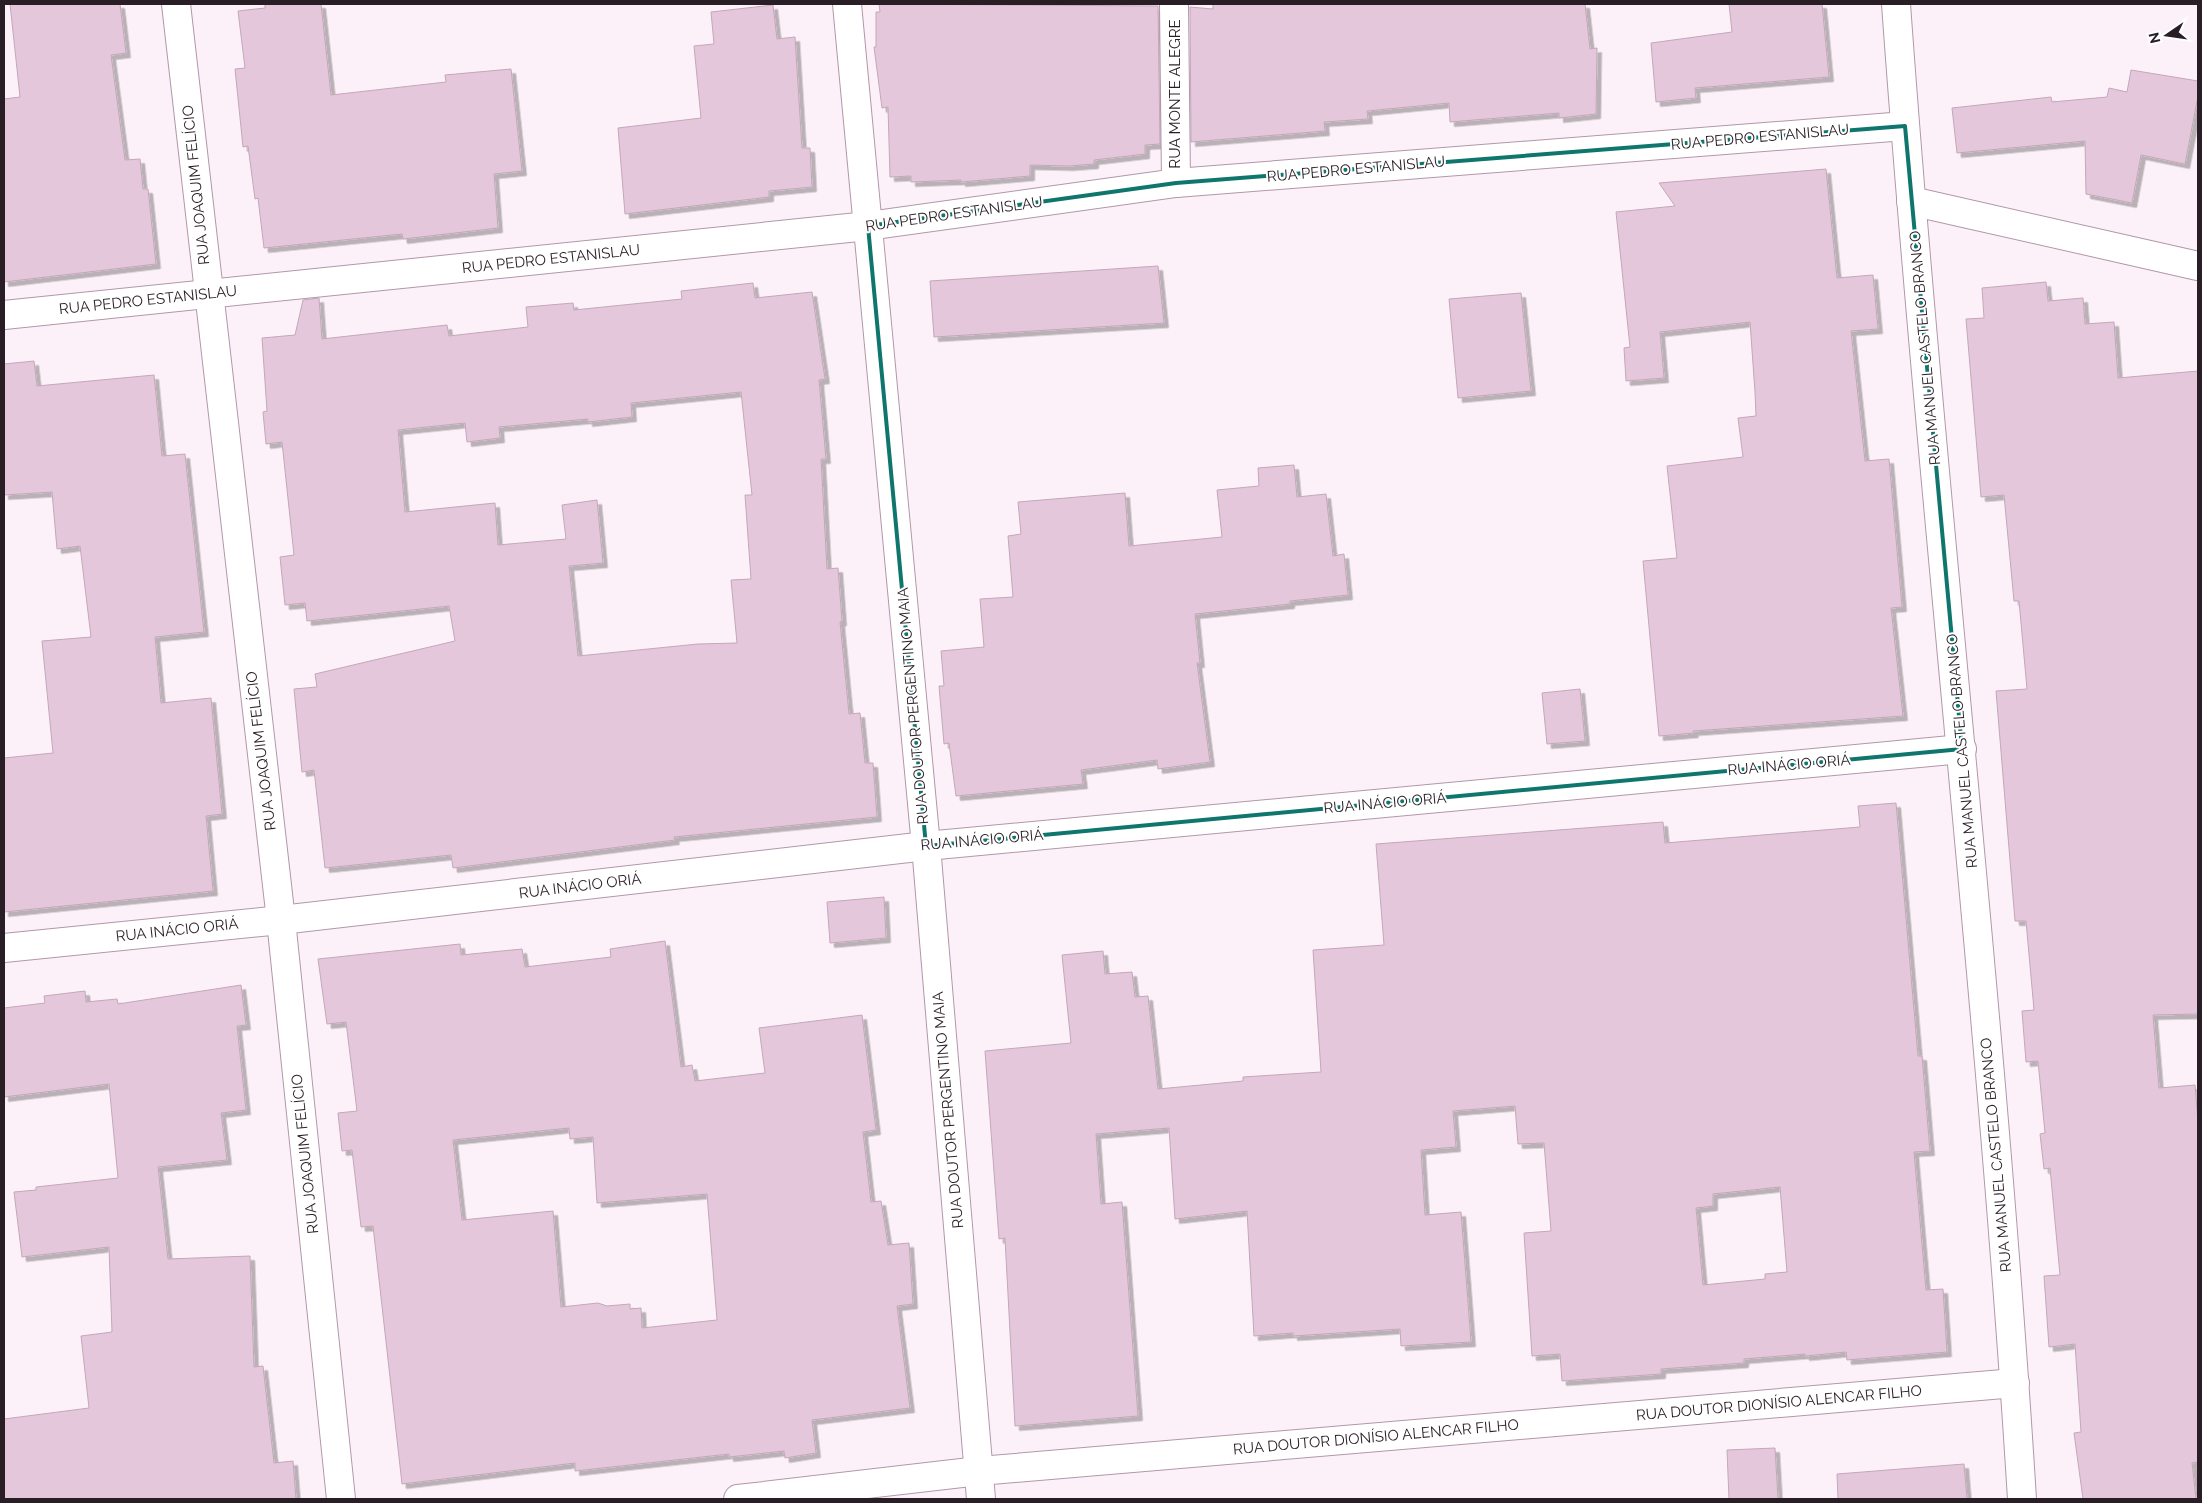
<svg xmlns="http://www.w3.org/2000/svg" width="2202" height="1503" font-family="Raleway,sans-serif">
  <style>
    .building { fill: #e4c7da; stroke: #c3a7ba; fill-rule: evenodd; filter: url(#shadow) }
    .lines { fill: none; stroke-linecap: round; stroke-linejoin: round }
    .minor-casing { stroke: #b297a9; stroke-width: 30 }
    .minor { stroke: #fff; stroke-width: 28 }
    .marked { fill: none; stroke: #0f766e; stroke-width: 4; stroke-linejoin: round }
    .labels { text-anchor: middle; stroke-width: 4; stroke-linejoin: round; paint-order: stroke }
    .street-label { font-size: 15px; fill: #291e25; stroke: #fff }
  </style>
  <defs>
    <filter id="shadow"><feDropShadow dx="4.5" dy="4.5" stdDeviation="0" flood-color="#0004"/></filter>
  </defs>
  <rect width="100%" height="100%" fill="#fdf1f9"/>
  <g class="building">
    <path d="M10 4H120L126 53 111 55 125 160 140 159 143 189H148L156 264 4 282V99L20 97Z"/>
    <path d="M265 4H321L331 95 446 82 445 75 511 69 522 171 494 174 498 228 403 239 402 234 264 248 258 198 255 199 248 146 243 147 235 69 245 68 238 11 265 8Z"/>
    <path d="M879 4 1158 6 1160 144 1145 145V154L1094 160V164L1069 166 1030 165V176L961 182V180L911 182V176L890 177 888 107 882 108 874 47H876V12H880Z"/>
    <path d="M1213 4H1585L1590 49 1597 48 1596 114 1559 118V113L1450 122 1449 103 1367 111 1368 119 1324 122 1325 131 1191 142 1190 7 1213 9Z"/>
    <path d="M1729 4H1822L1829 77 1695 88 1696 98 1656 102 1651 43 1732 32Z"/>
    <path d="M773 5 777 39 795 37 802 148H810L812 187 769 191V197L625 214 618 128 701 118 694 46 714 44 711 12Z"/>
    <path d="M2131 70 2198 81V96L2185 164 2141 155 2132 203 2086 194 2085 141 1957 153 1952 108 2051 97 2052 102 2107 97 2109 88 2127 92Z"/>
    <path d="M1826 169 1837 278 1873 275 1878 329 1851 331 1865 461 1889 459 1902 607 1891 608 1903 716 1693 731 1694 733 1659 736 1643 561 1677 558 1667 466 1743 457 1738 418 1756 416 1755 392 1750 322 1660 332 1664 378 1626 381 1624 348 1630 347 1616 212 1675 206 1659 183Z"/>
    <path d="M1158 266 1164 323 934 337 930 281Z"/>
    <path d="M2046 282 2048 301 2083 298 2085 324 2114 322 2118 378 2198 371V1014L2153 1015 2159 1088 2195 1085 2198 1121V1462L2192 1463 2196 1499H2083L2074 1433 2081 1432 2075 1344 2049 1347 2044 1276 2060 1275 2050 1168 2044 1169 2040 1134 2045 1133 2038 1061 2026 1062 2022 1011 2034 1010 2026 921H2015L1996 691 2027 689 2019 601H2014L2004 495 1981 497 1966 319 1984 318 1982 288Z"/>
    <path d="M753 283 755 298 812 292 825 379 819 380 826 459H821L827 569 838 568 842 621 840 622 849 714 860 713 865 763H873L877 817 674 837 675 840 453 868 451 855 325 868 314 770 302 772 294 689 317 687 315 674 455 641 449 606 307 621 305 603 285 605 280 557 294 555 282 442 266 444 263 412 267 411 262 338 295 335 303 300 319 298 322 339 447 325 449 336 528 327 526 307 573 303 574 310 682 299 681 291ZM741 392 752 495H745L751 579 731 580 737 643 698 644 578 656 569 566 603 563 597 500 562 505 566 539 498 545 495 503 405 512 398 430 465 423 467 442 500 438 499 427 588 419V422L632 417 631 403Z"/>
    <path d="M1521 293 1531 391 1458 398 1449 299Z"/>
    <path d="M34 361 37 386 154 375 162 456 185 454 204 632 155 637 161 703 211 698 222 814 206 816 213 891 4 912V758L53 753 42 641 91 637 80 546 57 549 52 492 4 495V364Z"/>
    <path d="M1294 465 1297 497 1326 494 1333 556 1344 554 1348 595 1290 601V604L1195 614 1200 663H1197L1210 762 1158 769 1157 760 1081 770 1083 784 956 796 949 743 944 744 939 686H944L941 651 984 647 980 599 1013 597 1008 536 1021 534 1018 502 1125 493 1129 546 1222 537 1217 490 1259 486 1258 468Z"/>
    <path d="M1580 689 1585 741 1547 744 1542 693Z"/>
    <path d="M1896 803 1918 1056H1922L1930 1151 1914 1152 1926 1290 1943 1289 1947 1352 1847 1360 1846 1352 1805 1356V1354L1744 1359V1363L1661 1369V1374L1562 1381 1560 1354 1532 1356 1524 1233 1551 1231 1544 1143 1518 1144 1515 1106 1453 1111 1456 1147 1421 1150 1425 1215 1461 1212 1471 1342 1401 1346 1400 1329 1293 1336V1333L1254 1336 1247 1211 1175 1219 1169 1128 1096 1134 1101 1204 1122 1202 1138 1416 1015 1426 1005 1238 999 1239 985 1051 1071 1043 1062 955 1103 951 1105 974 1132 972 1135 997 1148 996 1158 1089 1243 1081V1077L1321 1072 1313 950 1384 945 1376 844 1663 822 1665 843 1860 827 1858 806ZM1780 1187 1787 1272 1765 1274V1279L1703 1285 1696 1208 1713 1206V1194Z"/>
    <path d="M884 897 886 938 830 943 827 902Z"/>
    <path d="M665 941 681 1067 692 1065 695 1081 765 1073 759 1028 862 1015 876 1130 863 1132 871 1202 881 1201 888 1245 909 1243 913 1304 897 1306 910 1408 812 1420 816 1453 785 1458 784 1451 729 1457V1454L575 1471V1463L402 1484 373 1226 361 1227 352 1150 342 1151 338 1113 357 1111 346 1022 327 1024 318 959 460 944 461 955 522 949 525 967 611 957 610 949ZM569 1128 570 1139 593 1137 597 1203 707 1194 717 1320 642 1328 641 1308 630 1309V1304L607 1306 598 1303 561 1307 553 1211 462 1220 453 1140Z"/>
    <path d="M241 985 246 1025 237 1026 246 1110 221 1113 227 1160 158 1167 168 1259 250 1256 254 1367 263 1366 274 1463 293 1461 296 1499H4V1419L89 1408 81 1336 112 1332 109 1247 22 1257 14 1192 36 1190V1187L118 1178 109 1084 4 1097V1008L45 1003 44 996 85 991 86 1002 117 999 118 1004Z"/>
    <path d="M1775 1448 1778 1499H1729L1727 1450Z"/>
    <path d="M1964 1464 1967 1499H1838L1837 1474Z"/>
  </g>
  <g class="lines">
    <defs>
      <g id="minor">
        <path d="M176 4 281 920 341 1499"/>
        <path d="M847 4 926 846 981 1499"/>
        <path d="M1174 4 1176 183"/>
        <path d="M1896 4C1932 503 1991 1000 2022 1499"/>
        <path d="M1911 201 2198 266"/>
        <path d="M4 315 868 226 1176 183 1905 126"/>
        <path d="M4 948 281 920 926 846 1962 749"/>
        <path d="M738 1499 979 1471 2015 1383"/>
      </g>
    </defs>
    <use href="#minor" class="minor-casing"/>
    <use href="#minor" class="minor"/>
  </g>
  <path class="marked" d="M1905 126 1962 749 926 846 868 226 1176 183Z"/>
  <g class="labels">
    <g class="street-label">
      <text transform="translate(1175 94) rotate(-90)" y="5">RUA MONTE ALEGRE</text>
      <text transform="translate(1760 137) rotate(-5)" y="5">RUA PEDRO ESTANISLAU</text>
      <text transform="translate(1356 169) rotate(-5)" y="5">RUA PEDRO ESTANISLAU</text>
      <text transform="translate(196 185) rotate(-96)" y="5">RUA JOAQUIM FELÍCIO</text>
      <text transform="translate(954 214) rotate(-8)" y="5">RUA PEDRO ESTANISLAU</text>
      <text transform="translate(551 259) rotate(-6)" y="5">RUA PEDRO ESTANISLAU</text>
      <text transform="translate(148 300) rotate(-6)" y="5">RUA PEDRO ESTANISLAU</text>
      <text transform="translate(1925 348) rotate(-95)" y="5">RUA MANUEL CASTELO BRANCO</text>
      <text transform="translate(913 706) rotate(-95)" y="5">RUA DOUTOR PERGENTINO MAIA</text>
      <text transform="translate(261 751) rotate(-97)" y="5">RUA JOAQUIM FELÍCIO</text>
      <text transform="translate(1962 751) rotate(-95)" y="5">RUA MANUEL CASTELO BRANCO</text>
      <text transform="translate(1789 765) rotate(-5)" y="5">RUA INÁCIO ORIÁ</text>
      <text transform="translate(1385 803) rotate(-5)" y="5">RUA INÁCIO ORIÁ</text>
      <text transform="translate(982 840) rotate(-5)" y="5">RUA INÁCIO ORIÁ</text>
      <text transform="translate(580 886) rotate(-7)" y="5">RUA INÁCIO ORIÁ</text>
      <text transform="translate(177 930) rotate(-6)" y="5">RUA INÁCIO ORIÁ</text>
      <text transform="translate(948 1110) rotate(-95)" y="5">RUA DOUTOR PERGENTINO MAIA</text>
      <text transform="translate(305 1154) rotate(-96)" y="5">RUA JOAQUIM FELÍCIO</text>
      <text transform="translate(1996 1155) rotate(-95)" y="5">RUA MANUEL CASTELO BRANCO</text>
      <text transform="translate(1779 1403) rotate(-5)" y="5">RUA DOUTOR DIONÍSIO ALENCAR FILHO</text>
      <text transform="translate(1376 1437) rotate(-5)" y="5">RUA DOUTOR DIONÍSIO ALENCAR FILHO</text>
    </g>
  </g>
  <rect width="2202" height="1503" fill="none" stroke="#291e25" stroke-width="10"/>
  <g transform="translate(2167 35) rotate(257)" stroke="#ffffff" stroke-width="4" paint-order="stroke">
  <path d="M0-4L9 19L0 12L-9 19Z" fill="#291e25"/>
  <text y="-8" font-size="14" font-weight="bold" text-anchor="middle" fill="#291e25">N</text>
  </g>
</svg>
